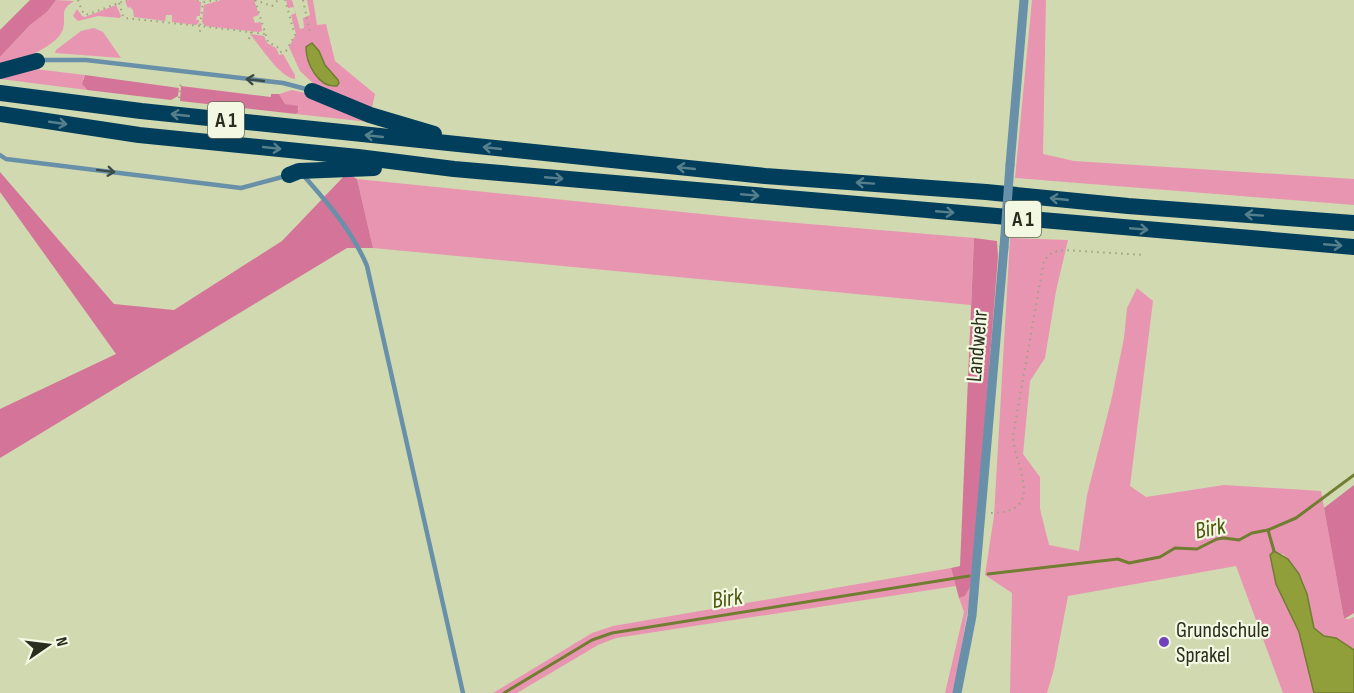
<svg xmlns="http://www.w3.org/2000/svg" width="1354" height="693" font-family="'Sofia Sans Condensed',sans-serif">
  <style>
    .green { fill: #e895b2 }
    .forest { fill: #d47498 }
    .water { fill: #909f3a; stroke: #717d31; stroke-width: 1.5 }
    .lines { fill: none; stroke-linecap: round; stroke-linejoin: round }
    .stream { stroke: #717d31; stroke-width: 3 }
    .path { stroke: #9ca382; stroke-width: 2; stroke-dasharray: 1.5 4.5; stroke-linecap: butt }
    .lane { stroke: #6990a9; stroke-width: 4.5 }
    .street { stroke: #6990a9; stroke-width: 9 }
    .highway { stroke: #003e5c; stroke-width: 16 }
    .street-bridge { stroke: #6990a9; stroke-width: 9 }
    .oneway { stroke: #3c4b47 }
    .oneway2 { stroke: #557f8b }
    .poi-dot { fill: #7142ba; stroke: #f3f8e3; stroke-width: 2 }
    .labels { text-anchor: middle; stroke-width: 4.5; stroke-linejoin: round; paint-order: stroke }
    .shield { fill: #f3f8e3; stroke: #666a58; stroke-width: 1.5 }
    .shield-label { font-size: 21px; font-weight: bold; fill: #292d1d }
    .street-label { font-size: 22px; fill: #292d1d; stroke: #f3f8e3 }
    .poi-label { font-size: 22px; fill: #292d1d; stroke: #f3f8e3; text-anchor: start }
    .water-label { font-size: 24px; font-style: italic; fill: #4c560b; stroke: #f3f8e3 }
  </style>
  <rect width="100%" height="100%" fill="#d1d9b0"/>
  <g class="green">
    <path d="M56 0 74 1C58 11 67 15 63 29 58 47 16 62 0 66V57L30 25 47 12Z"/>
    <path d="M129 0H195L201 2 200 16H197L196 20H199V22L196 25 172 22V15H166L165 21 134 17 133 10 130 7 128 8 125 1Z"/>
    <path d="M221 0H254L259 15 253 17 255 23 261 22 262 31 259 32 205 26 202 22 204 5Z"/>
    <path d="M286 0H292L300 29 304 28 303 18 310 15 307 0H313L317 25 326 24 335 61 375 94 371 112 314 84 300 71 289 47 296 34 291 15 296 13 294 7 288 8Z"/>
    <path d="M1032 0H1046L1043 154 1074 161 1354 179V205L1015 178Z"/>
    <path d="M116 5 121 16 120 18 98 16 78 21 73 16 77 9 82 16 85 17Z"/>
    <path d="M94 28 103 32 121 58 55 53 56 50 81 31Z"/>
    <path d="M250 34 264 36 267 43 276 48 279 55 283 54 295 75V79C280 78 260 46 250 34Z"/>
    <path d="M35 69 85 75 83 79 84 87 87 90 0 79Z"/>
    <path d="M292 90 305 93 369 122 296 114 299 108 285 104 279 94Z"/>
    <path d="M357 179 751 219 974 238 971 305 373 248Z"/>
    <path d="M1010 238 1068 240 1056 291 1045 358 1030 381 1023 454 1040 477V509L1049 545 1079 551 1087 495 1112 397 1124 338 1127 308 1137 288 1153 301 1130 486 1146 497 1224 485 1321 491 1344 619H1349L1354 617V650L1336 638 1324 636 1314 628 1303 581 1288 559 1283 554 1270 555 1276 584 1298 627 1314 693H1283L1236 566 1068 596 1054 669 1047 693H1010L1012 593 985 575 994 516Z"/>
    <path d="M951 568 956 586 616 638 598 645 517 693H493L592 633 613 626Z"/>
    <path d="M972 584 954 693H945L964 612 959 598 965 596Z"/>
  </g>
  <g class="forest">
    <path d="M30 0H56L47 12 30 25 0 57V30Z"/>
    <path d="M85 75 179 88 178 96 171 100 87 90 82 84Z"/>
    <path d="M181 86 271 97V94H279L285 104 298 106V112L296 114 180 101Z"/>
    <path d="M0 172 114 304 174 310 282 241 347 173 357 179 373 248H347L0 458V409L116 354 0 192Z"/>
    <path d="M974 238 997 241 998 257 972 584 965 596 959 598 951 568 960 566Z"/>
    <path d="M1354 485V613L1344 619 1324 508Z"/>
  </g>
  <g class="water">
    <path d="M312 43 319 51 325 65 338 80 339 83 337 86C318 88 306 63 306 47Z"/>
    <path d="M1274 551 1288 559 1299 574 1307 594 1314 628 1324 636 1336 638 1354 650V693H1314L1299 632 1276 584 1270 555Z"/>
  </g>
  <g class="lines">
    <g class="stream">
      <path d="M1268 530 1274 551"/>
      <path d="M988 574 1118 559 1129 563 1160 557 1175 548 1197 549 1217 539 1224 538 1239 540 1252 533 1268 530 1296 518 1354 475"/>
      <path d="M504 693 592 640 612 633 969 576"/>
    </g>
    <g class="path">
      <path d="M78 0 82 11 86 15 127 0"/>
      <path d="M197 0 203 2"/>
      <path d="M217 0 203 2 200 26 265 34"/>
      <path d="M255 0 268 42 279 48 281 52 286 51 295 35 285 0"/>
      <path d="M255 0 272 6 278 0"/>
      <path d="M303 0 310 33"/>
      <path d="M119 3 123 16 125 18 200 26V33"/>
      <path d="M249 39 251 32"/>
      <path d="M179 98 181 80"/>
      <path d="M991 513C1048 512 1014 466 1013 436L1044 260 1053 252 1064 250 1144 255"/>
    </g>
    <g class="lane">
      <path d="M39 60H86L283 83 310 90"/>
      <path d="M0 155 6 159 241 188 286 176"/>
      <path d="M303 175C327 202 353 232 367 266L463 693"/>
    </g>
    <g class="street">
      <path d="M1010 165 1024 0"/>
      <path d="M957 693 972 616 1004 247"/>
    </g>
    <g class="highway">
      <path d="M0 71 37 61"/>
      <path d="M312 91 370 115 434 134"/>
      <path d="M0 93 141 111 765 176 986 192 1128 206 1354 223"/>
      <path d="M0 114 139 135 358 157 454 169 1354 247"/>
      <path d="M289 175 299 171 374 168"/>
    </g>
    <path class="street-bridge" d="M1004 247 1010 165"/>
  </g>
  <defs><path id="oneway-shaft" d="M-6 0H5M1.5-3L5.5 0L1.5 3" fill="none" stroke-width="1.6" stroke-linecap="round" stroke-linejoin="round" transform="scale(1.5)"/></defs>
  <g class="oneway">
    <use href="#oneway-shaft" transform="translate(255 80) rotate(-174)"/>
    <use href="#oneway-shaft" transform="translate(106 171) rotate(7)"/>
  </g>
  <g class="oneway2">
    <use href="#oneway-shaft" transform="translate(180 115) rotate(-174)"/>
    <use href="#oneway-shaft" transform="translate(58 123) rotate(8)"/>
    <use href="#oneway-shaft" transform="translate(374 136) rotate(-174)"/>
    <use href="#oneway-shaft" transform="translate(272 148) rotate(6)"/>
    <use href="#oneway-shaft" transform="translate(492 148) rotate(-174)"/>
    <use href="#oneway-shaft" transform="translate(686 168) rotate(-174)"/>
    <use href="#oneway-shaft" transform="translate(554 178) rotate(5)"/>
    <use href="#oneway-shaft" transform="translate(865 183) rotate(-176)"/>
    <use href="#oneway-shaft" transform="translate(750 195) rotate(5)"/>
    <use href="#oneway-shaft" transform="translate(1059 199) rotate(-174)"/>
    <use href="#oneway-shaft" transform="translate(945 212) rotate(5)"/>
    <use href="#oneway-shaft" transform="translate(1254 215) rotate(-176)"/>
    <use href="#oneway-shaft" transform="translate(1139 229) rotate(5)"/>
    <use href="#oneway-shaft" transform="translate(1333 245) rotate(5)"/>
  </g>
  <circle class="poi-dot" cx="1164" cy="642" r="6"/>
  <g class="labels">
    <g class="shield">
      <rect x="208" y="102" width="36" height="36" rx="4.5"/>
      <rect x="1005" y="201" width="36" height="36" rx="4.5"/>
    </g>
    <g class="shield-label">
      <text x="226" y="127">A 1</text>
      <text x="1023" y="226">A 1</text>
    </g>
    <g class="street-label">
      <text transform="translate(976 346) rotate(-85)" y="8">Landwehr</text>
    </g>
    <g class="poi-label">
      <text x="1176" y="637">Grundschule<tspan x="1176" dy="25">Sprakel</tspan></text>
    </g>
    <g class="water-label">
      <text transform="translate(1210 528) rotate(-11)" y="8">Birk</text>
      <text transform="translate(727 598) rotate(-9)" y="8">Birk</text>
    </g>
  </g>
  <g transform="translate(48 645) rotate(76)" stroke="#f3f8e3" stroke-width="4.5" paint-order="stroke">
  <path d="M0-4.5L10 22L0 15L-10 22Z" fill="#292d1d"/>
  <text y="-9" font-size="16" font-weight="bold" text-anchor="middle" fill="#292d1d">N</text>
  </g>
</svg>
